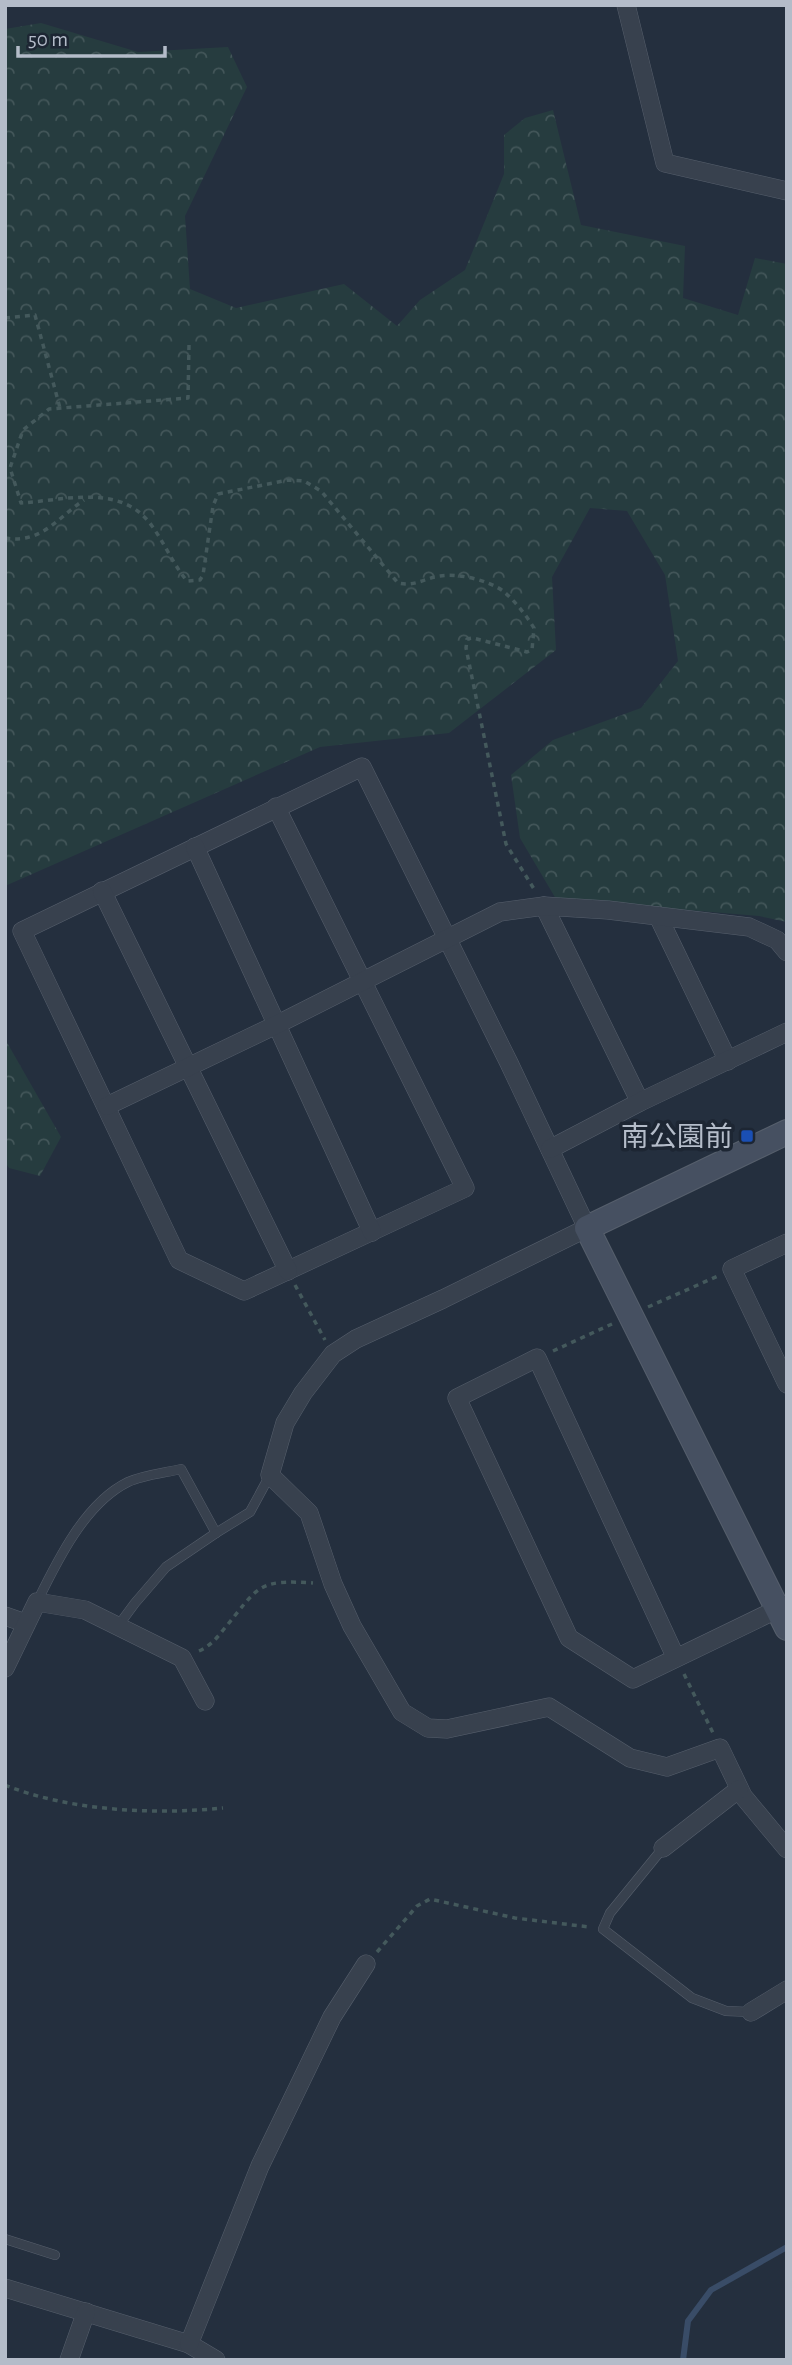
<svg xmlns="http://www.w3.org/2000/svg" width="792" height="2365" font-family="'Alegreya Sans','Noto Sans JP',sans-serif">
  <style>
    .forest { fill: url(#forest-crowns) }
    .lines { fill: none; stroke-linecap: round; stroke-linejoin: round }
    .stream { stroke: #394c67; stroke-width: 6 }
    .lane-casing { stroke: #565f6c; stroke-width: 10 }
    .street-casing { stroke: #565f6c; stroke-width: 19 }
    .secondary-casing { stroke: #565f6c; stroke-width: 26 }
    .path { stroke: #44595c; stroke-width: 3.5; stroke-dasharray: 5 5; stroke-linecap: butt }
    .lane { stroke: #38414e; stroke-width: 9 }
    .street { stroke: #38414e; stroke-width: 18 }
    .secondary { stroke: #465061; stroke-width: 24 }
    .transit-dot { fill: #1a4fb4; stroke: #1d2633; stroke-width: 2.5 }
    .labels { text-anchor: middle; stroke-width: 7; stroke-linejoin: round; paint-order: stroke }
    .poi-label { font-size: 28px; fill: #b4bcc9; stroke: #1d2633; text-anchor: end }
  </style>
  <defs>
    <pattern id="forest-crowns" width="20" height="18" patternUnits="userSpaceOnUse" patternTransform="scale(1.75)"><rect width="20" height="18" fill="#263c3f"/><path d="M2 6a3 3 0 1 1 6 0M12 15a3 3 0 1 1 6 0" fill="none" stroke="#435659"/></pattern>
  </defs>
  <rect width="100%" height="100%" fill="#242f3e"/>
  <g class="forest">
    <path d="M41 23 138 52 228 47 247 87 185 216 190 289 236 308 344 284 397 326 420 300 465 270 504 174V135L525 118 553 110 581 225 685 246 683 298 738 315 755 258 787 264V922L759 916 556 899 520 838 511 775 553 740 641 708 678 661 665 575 627 511 590 508 552 577 556 650 449 733 320 747 5 886V29Z"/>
    <path d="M5 1039 61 1137 40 1176 9 1168 5 1162Z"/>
  </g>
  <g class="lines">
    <path class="stream" d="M683 2360 688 2321 711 2290 787 2247"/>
    <defs>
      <g id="lane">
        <path d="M37 1602C57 1561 85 1503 128 1482 143 1475 164 1473 181 1469L216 1533 250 1512 270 1475"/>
        <path d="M118 1626 135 1603 166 1567 216 1533"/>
        <path d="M663 1848 610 1913 603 1929 692 1998 726 2011 751 2012"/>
        <path d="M5 2239 55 2255"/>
      </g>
      <g id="street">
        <path d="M626 5 665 163 787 191"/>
        <path d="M276 807 465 1188 244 1291 179 1260 22 931 362 767 509 1063 587 1228 443 1299 356 1339 333 1354 303 1393 285 1423 270 1475 309 1513 333 1584 352 1626 402 1712 428 1728 447 1729 549 1707 630 1758 667 1767 720 1748 743 1796 787 1849"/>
        <path d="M195 847 372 1232"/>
        <path d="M102 891 288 1271"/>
        <path d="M544 906 640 1102"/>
        <path d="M658 916 728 1061"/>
        <path d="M107 1106 278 1024 500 912 544 906 608 910 749 927 777 940 787 952"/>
        <path d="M550 1149 640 1102 787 1032"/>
        <path d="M787 1243 732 1269 787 1384"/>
        <path d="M5 1616 25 1623"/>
        <path d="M676 1658 537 1358 457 1398 569 1638 633 1679 786 1605"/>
        <path d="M5 1668 37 1602 85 1610 182 1658 205 1701"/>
        <path d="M663 1848 739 1789"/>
        <path d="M751 2012 787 1990"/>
        <path d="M5 2288 189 2344 216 2360"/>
        <path d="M189 2344 260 2166 332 2017 366 1964"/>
        <path d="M69 2360 86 2312"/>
      </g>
      <path id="secondary" d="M787 1132 587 1228 787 1628"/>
    </defs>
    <use href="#lane" class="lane-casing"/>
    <use href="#street" class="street-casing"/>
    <use href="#secondary" class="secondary-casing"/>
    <g class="path">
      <path d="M5 318 35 315 60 408"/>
      <path d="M189 345 188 398 49 409 23 430 10 468 21 503C66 500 122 483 152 526 165 544 173 564 187 581L200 580 203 575 213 506 218 494 288 480 304 481 321 491 398 583C415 587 425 578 440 576 458 573 488 580 503 591 515 601 526 615 534 628L532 650 527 652 473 638 467 639 466 648 506 844 534 889"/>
      <path d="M5 538C42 544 57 518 84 500"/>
      <path d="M295 1285 325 1340"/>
      <path d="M648 1307 718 1276"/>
      <path d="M553 1351 612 1324"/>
      <path d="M199 1651C210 1646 217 1638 224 1629 259 1587 256 1579 313 1583"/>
      <path d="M684 1674 713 1733"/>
      <path d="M5 1785C69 1811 155 1815 223 1808"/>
      <path d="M377 1952 417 1906 430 1899 515 1918 589 1927"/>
    </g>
    <use href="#lane" class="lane"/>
    <use href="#street" class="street"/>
    <use href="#secondary" class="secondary"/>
  </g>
  <rect class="transit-dot" x="740" y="1129" width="14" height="14" rx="3.5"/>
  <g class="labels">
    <g class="poi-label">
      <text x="733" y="1146">南公園前</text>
    </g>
  </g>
  <rect width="792" height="2365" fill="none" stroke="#b4bcc9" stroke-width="14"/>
  <path d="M18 46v10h147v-10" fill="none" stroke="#b4bcc9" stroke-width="3.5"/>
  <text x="28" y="46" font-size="21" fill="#b4bcc9" stroke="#1d2633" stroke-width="5" paint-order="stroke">50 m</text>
</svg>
